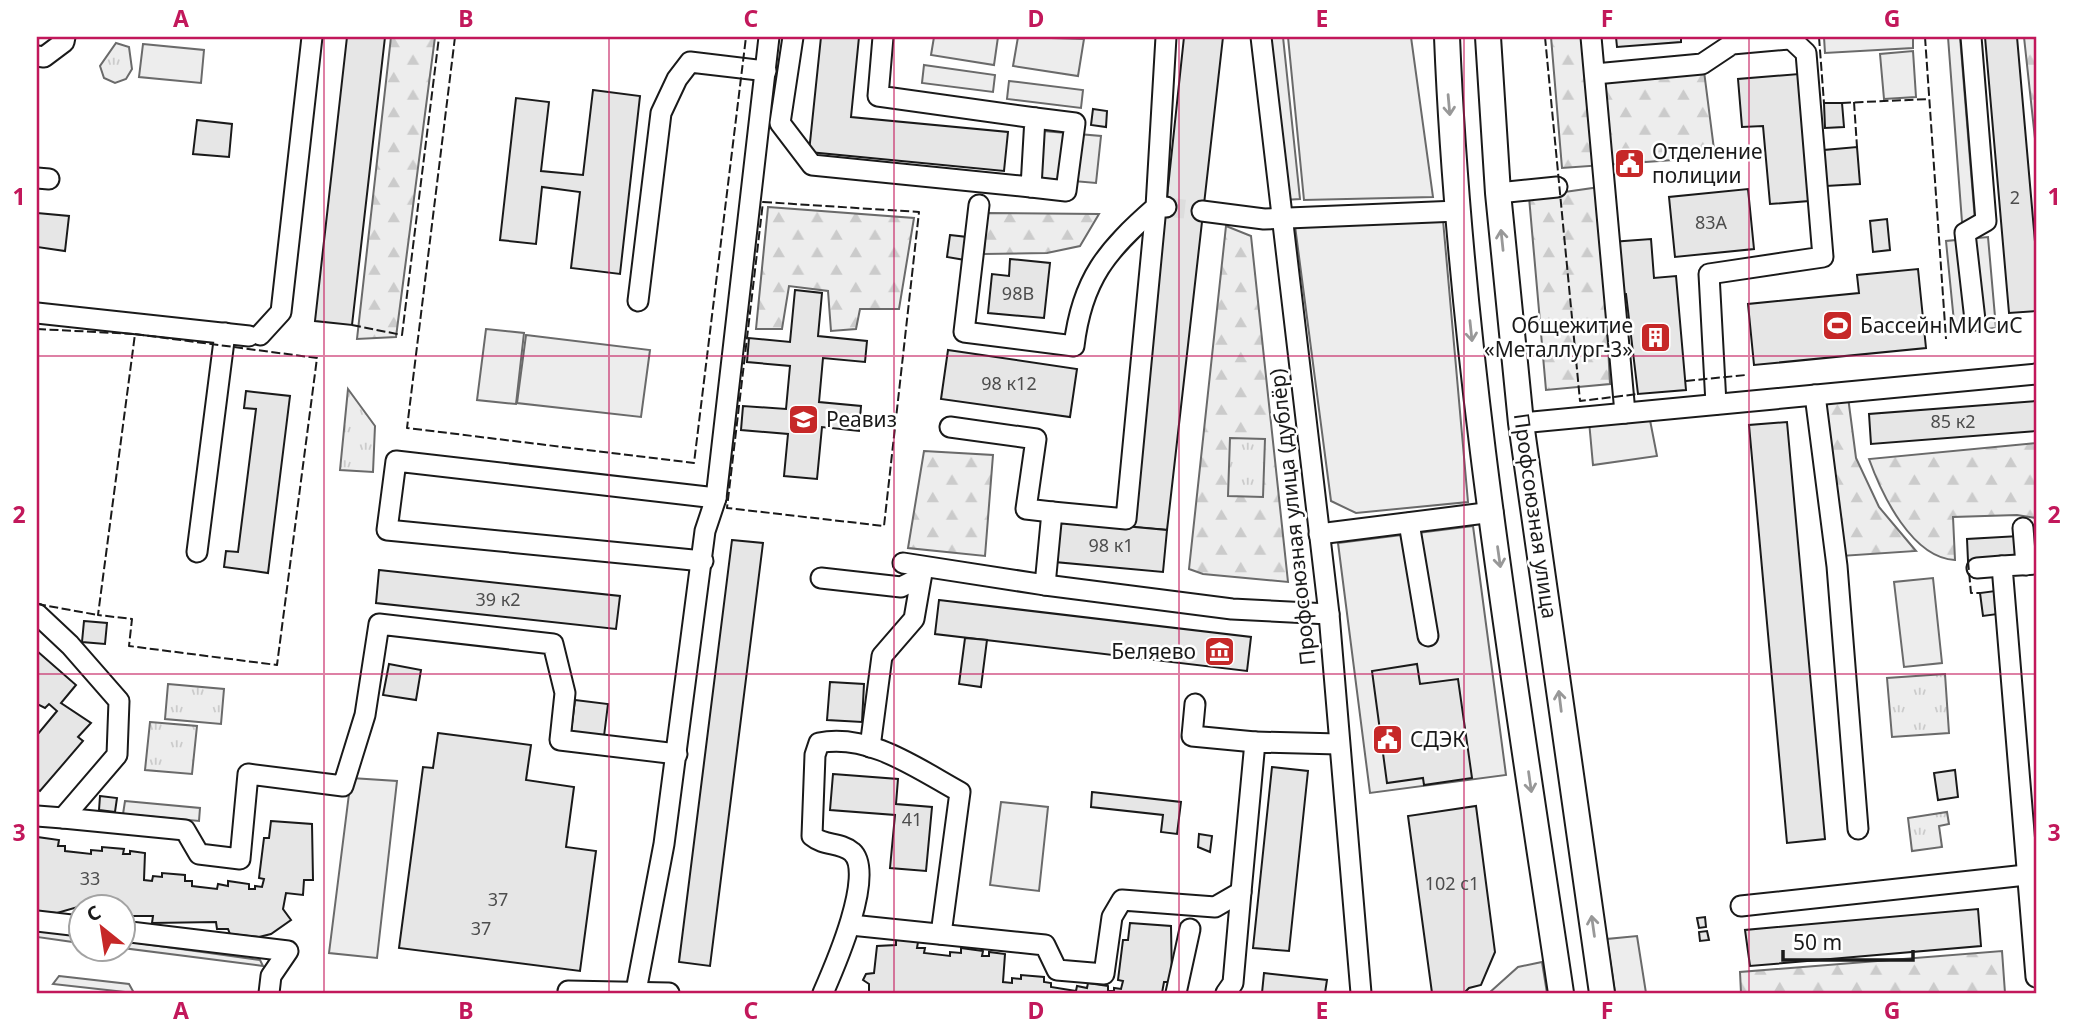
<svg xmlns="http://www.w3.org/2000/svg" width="2073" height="1030" font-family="'Noto Sans',sans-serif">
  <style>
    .built { fill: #ededed; stroke: #6a6a6a; stroke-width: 2 }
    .forest { fill: url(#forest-firs); stroke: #6a6a6a; stroke-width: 2 }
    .park { fill: url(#park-tufts); stroke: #6a6a6a; stroke-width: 2 }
    .building { fill: #e6e6e6; stroke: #1a1a1a; stroke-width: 2 }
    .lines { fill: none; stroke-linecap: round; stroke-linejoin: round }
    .minor-tunnel { stroke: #ddd; stroke-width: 19; stroke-dasharray: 19 10; stroke-linecap: butt }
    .minor-casing { stroke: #1a1a1a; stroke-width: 23 }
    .major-casing { stroke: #1a1a1a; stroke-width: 28 }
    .minor { stroke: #fff; stroke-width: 19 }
    .major { stroke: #fff; stroke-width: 24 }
    .fence { stroke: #1a1a1a; stroke-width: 2; stroke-dasharray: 9 3.5; stroke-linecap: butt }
    .oneway { stroke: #989898 }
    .grid { fill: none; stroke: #c2185b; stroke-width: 2; stroke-opacity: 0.55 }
    .labels { text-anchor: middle; stroke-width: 5; stroke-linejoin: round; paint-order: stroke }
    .number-label { font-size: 18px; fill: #4d4d4d }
    .poi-label { font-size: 21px; fill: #1a1a1a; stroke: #fff; text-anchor: start }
    .street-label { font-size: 21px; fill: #1a1a1a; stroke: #fff }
    .neatline { fill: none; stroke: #c2185b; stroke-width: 2.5 }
    .grid-label { font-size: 23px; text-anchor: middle; font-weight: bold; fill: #c2185b }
  </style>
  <defs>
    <pattern id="forest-firs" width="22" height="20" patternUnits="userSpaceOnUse" patternTransform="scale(1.75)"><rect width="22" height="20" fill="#ededed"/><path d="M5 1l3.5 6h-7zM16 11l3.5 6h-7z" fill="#cbcbcb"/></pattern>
    <pattern id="park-tufts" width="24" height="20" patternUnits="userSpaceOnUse" patternTransform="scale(1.75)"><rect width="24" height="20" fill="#ededed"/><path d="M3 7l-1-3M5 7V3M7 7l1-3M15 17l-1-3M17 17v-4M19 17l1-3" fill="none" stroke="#cbcbcb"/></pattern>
  </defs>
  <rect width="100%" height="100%" fill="#fff"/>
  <g class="built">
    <path d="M934 37H998L994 65 931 55Z"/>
    <path d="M1018 37 1084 39 1078 76 1013 66Z"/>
    <path d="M1266 37H1283L1300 199 1284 200Z"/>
    <path d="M1288 37H1411L1433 197 1304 200Z"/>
    <path d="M1824 37H1913V48L1825 53Z"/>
    <path d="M1948 37H1960L1975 221 1962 222Z"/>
    <path d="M143 44 204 50 201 83 139 77Z"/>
    <path d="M1913 51 1916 97 1884 99 1880 54Z"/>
    <path d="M924 65 995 75 993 92 922 83Z"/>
    <path d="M1009 81 1083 90 1081 108 1007 99Z"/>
    <path d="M1043 131 1101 136 1096 183 1039 178Z"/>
    <path d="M1443 220 1468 502 1356 513 1331 501 1295 226Z"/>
    <path d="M1988 237 1996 328 1955 332 1946 241Z"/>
    <path d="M486 329 524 333 516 404 477 400Z"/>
    <path d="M526 335 650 350 641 417 517 403Z"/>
    <path d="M1649 415 1657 456 1593 465 1589 421Z"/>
    <path d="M1473 526 1506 775 1370 793 1338 543Z"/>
    <path d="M1933 578 1942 663 1904 667 1894 582Z"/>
    <path d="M351 778 397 781 377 958 329 953Z"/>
    <path d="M125 801 200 808 199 821 123 814Z"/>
    <path d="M1001 802 1048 807 1039 891 990 885Z"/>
    <path d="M37 930 80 936V943L37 937Z"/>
    <path d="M1637 936 1646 993H1615L1607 939Z"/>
    <path d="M123 941 260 960 263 966 123 948Z"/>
    <path d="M1542 962 1547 993H1489L1518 967Z"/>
    <path d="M59 976 129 984 134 993 53 984Z"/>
  </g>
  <g class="forest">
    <path d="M391 37H435L396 337 357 339Z"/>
    <path d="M1551 37H1586L1590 84 1704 71 1715 157 1562 168Z"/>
    <path d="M2024 37H2036V148Z"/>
    <path d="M1600 187 1610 384 1546 390 1529 197Z"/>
    <path d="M768 207 914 218 899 309H860L856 329 831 331 828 291 789 286 782 329H756Z"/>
    <path d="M986 213 1099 214 1080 246 1047 253 984 254Z"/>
    <path d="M1226 226 1251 236 1288 582 1203 574 1189 569Z"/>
    <path d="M1848 397 1856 458 1879 507 1916 551 1841 556 1820 400Z"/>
    <path d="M2036 443V518L2017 515 1953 517 1955 560C1912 558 1882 495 1869 459Z"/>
    <path d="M924 451 993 455 985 556 908 548Z"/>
    <path d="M2002 951 2005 993H1741L1740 972Z"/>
  </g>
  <g class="park">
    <path d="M116 43 129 47 132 69 126 79 115 83 104 78 100 66Z"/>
    <path d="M348 389 375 426 373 472 340 470Z"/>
    <path d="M1230 438 1265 439 1263 497 1228 496Z"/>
    <path d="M1945 674 1949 733 1892 737 1887 678Z"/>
    <path d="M168 684 224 689 221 724 165 719Z"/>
    <path d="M150 722 197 726 192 774 145 770Z"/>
    <path d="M1947 812 1949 824 1939 826 1942 847 1912 851 1908 818Z"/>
  </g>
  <g class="building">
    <path d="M347 37H385L352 325 315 321Z"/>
    <path d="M821 37H859L851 117 1008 132 1004 171 809 152Z"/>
    <path d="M1184 37H1223L1167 530 1132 527Z"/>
    <path d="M1616 37H1681V42L1617 47Z"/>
    <path d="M1985 37H2017L2036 253V311L2009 313Z"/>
    <path d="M1799 74 1809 201 1770 204 1763 126 1742 127 1738 79Z"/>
    <path d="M593 90 640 96 620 274 571 268 580 192 542 187 536 244 500 240 516 98 549 102 541 171 583 175Z"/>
    <path d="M1824 103H1842L1844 127 1825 128Z"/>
    <path d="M1093 109 1107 111 1106 127 1091 125Z"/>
    <path d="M197 120 232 124 229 157 193 154Z"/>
    <path d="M1857 147 1860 184 1826 186 1824 150Z"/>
    <path d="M1748 189 1754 249 1675 257 1669 197Z"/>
    <path d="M37 213 69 216 65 251 37 247Z"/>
    <path d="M1887 219 1890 250 1873 252 1870 221Z"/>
    <path d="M950 235 967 237 965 260 947 257Z"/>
    <path d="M1651 239 1654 278 1676 276 1686 390 1638 394 1626 294 1615 295 1611 242Z"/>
    <path d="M1010 259 1050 263 1044 318 988 313 992 274 1009 276Z"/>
    <path d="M1918 269 1926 348 1754 365 1748 304 1859 293 1857 275Z"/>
    <path d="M795 290 822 293 818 336 867 341 865 362 823 358 819 402 861 406 859 431 822 427 817 479 784 476 788 434 741 430 743 406 786 409 790 366 747 362 749 338 790 342Z"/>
    <path d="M948 350 1077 369 1070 417 941 399Z"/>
    <path d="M246 391 290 396 268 573 224 567 226 551 238 552 256 409 244 408Z"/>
    <path d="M2036 401V431L1871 444 1869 414Z"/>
    <path d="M1787 422 1825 839 1787 843 1749 425Z"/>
    <path d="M1059 520 1167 530 1163 572 1055 562Z"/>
    <path d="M2019 536 2020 558 1968 561 1967 539Z"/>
    <path d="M732 540 763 543 710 966 679 962Z"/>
    <path d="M379 570 620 596 616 629 376 603Z"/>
    <path d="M1995 591 1998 614 1983 616 1980 593Z"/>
    <path d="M939 600 1251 637 1247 671 935 634Z"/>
    <path d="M84 621 107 623 105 644 82 642Z"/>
    <path d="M965 638 987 640 981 687 959 684Z"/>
    <path d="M37 651 76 685 61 703 91 723 78 737 83 741 40 791 37 789V735L57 711 49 704 45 708 37 704Z"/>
    <path d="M389 664 421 670 416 700 383 695Z"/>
    <path d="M1417 664 1420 684 1458 679 1472 778 1424 785 1423 778 1387 783 1372 671Z"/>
    <path d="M830 682 864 684 862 722 827 720Z"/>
    <path d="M575 700 608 704 604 736 571 732Z"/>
    <path d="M438 733 531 745 526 780 574 787 566 847 596 851 580 971 399 948 423 767 433 768Z"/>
    <path d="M1272 767 1308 771 1289 951 1253 948Z"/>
    <path d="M1955 770 1958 797 1938 800 1934 773Z"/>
    <path d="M833 774 898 779 896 804 932 807 926 871 890 868 895 815 830 810Z"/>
    <path d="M1092 792 1181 802 1177 834 1161 832 1163 815 1091 807Z"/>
    <path d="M100 796 117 798 115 812 99 810Z"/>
    <path d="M1476 806 1495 952 1481 985 1469 988 1464 993H1432L1408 816Z"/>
    <path d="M271 821 312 824 313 880H304L303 895 286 893 283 909 291 920 271 934 259 937 230 934 228 929H217L216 922 152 923 153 916H122V908H95V902L57 913 37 912V837L59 840 58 846H65V851L91 854V850L102 851V847L124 849 123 854H130V851L145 853 144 880 152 881 153 876 162 877V873L185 875V881H192V886L217 889 218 884 228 886V881L249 884V889H255V886L262 887 264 879 259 878 264 838H269Z"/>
    <path d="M1199 834 1212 836 1210 852 1198 847Z"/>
    <path d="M1978 909 1981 946 1750 966 1745 930Z"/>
    <path d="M1705 917 1706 927 1699 928 1697 918Z"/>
    <path d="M1130 923 1171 926 1172 982H1164L1162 993H869V984L863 980 866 974 874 973 877 946 896 945V939L918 942 917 948H925L924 953 950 956V952L961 953V948L983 951 982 956H989V952L1005 954 1003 982 1012 983V978L1021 979V975L1044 977V982L1051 983V987L1076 991 1077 986 1087 988 1088 983 1108 986V991H1114V988L1121 989 1123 981 1118 980 1123 940H1128Z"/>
    <path d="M1707 931 1709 940 1700 941 1699 932Z"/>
    <path d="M1264 973 1327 980 1325 993H1262Z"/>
  </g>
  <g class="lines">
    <path class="minor-tunnel" d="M1166 207 1202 211"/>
    <defs>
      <g id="minor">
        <path d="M793 37 780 123 812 165 1031 187 1035 118 878 96 883 37"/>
        <path d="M1261 37 1329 614 1361 993"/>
        <path d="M1591 37 1625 413"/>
        <path d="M1971 37 1986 221 1965 233 1975 320"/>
        <path d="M37 56 44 57 64 42 65 37"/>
        <path d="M1595 74 1702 64 1732 44 1789 39"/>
        <path d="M37 178 49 179"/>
        <path d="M1031 187 1066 191 1075 123 1035 118"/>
        <path d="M1498 193 1557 187"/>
        <path d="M979 205 964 332 1074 346C1082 279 1107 250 1156 207L1166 37"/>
        <path d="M1202 211 1264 219 1458 211"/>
        <path d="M638 301 661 113 677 79 690 62 766 71"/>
        <path d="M37 313 249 336"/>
        <path d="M260 335 281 312 312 37"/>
        <path d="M1815 395 1837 566 1858 829"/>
        <path d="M1716 404 1709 274 1823 257 1806 53 1789 37"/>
        <path d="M1521 423 2036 374"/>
        <path d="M950 427 1036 439 1026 509 1052 512"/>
        <path d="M1409 523 1428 636"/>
        <path d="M2023 528 2026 565"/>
        <path d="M1319 534 1493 512"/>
        <path d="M197 552 225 333"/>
        <path d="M703 561 387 530 396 461 716 498"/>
        <path d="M903 563 1045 585 1052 512 1126 519 1156 207H1166"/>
        <path d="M2036 564 2002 566 2036 977"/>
        <path d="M1977 568 2002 566"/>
        <path d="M821 578 901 587 921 577"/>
        <path d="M1045 585 1232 609 1329 614"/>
        <path d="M37 614 70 645 119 701 117 755 63 818 37 816"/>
        <path d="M1195 704 1192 736 1255 742"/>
        <path d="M870 747 882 656 914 619 923 567"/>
        <path d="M63 818 185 830 199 854 240 859 248 774 343 786 365 715 379 624 553 644 565 693 560 740 677 754"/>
        <path d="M1741 906 2026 875"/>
        <path d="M37 921 80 926"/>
        <path d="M851 925 1045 945 1057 970 1104 974 1112 917 1122 900 1215 907 1241 892 1255 742 1339 744"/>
        <path d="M122 931 288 951 271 976 269 993"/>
        <path d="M568 991 669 993"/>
        <path d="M636 991 664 844 705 531 716 498 769 37"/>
        <path d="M823 993C834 968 876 873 852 852 840 842 824 846 812 836L815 755 819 743C869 733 918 769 960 792L941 934"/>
        <path d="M1176 993 1190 929"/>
        <path d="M1226 993 1233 983 1241 892"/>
      </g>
      <g id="major">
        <path d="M1447 37C1460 357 1514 677 1561 993"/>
        <path d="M1488 37 1498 193 1521 423 1602 993"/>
      </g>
    </defs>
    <use href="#minor" class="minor-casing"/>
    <use href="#major" class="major-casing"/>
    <use href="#minor" class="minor"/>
    <use href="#major" class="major"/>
    <g class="fence">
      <path d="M455 37 407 428 694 463 746 37"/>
      <path d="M1545 37 1580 401 1638 394"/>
      <path d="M1819 37 1824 103"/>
      <path d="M1925 37 1946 339"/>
      <path d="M1854 102 1857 147"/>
      <path d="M1842 103 1929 99"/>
      <path d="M763 202 919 212 884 526 727 508Z"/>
      <path d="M352 325 402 335 439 37"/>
      <path d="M37 329 135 334"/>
      <path d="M135 334 317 358 277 665 129 646 132 619 98 615Z"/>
      <path d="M1686 381 1746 375"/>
      <path d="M1968 561 1971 593H1980"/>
      <path d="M37 604 98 615"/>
    </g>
  </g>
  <defs><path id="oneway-shaft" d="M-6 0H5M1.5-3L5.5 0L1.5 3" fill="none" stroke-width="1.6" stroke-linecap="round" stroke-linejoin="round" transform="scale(1.75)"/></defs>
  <g class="oneway">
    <use href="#oneway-shaft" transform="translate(1449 105) rotate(85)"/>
    <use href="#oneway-shaft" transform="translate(1502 240) rotate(-96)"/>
    <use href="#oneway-shaft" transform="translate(1471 331) rotate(84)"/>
    <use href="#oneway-shaft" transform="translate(1499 557) rotate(82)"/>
    <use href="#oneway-shaft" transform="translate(1560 701) rotate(-97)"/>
    <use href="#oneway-shaft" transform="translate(1530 782) rotate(82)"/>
    <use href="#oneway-shaft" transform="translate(1593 926) rotate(-98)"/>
  </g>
  <path class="grid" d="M324 37V993M609 37V993M894 37V993M1179 37V993M1464 37V993M1749 37V993M37 356H2036M37 674H2036"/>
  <defs>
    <symbol id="civic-square" viewBox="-11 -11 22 22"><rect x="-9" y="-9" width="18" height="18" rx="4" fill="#c62828" stroke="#fff"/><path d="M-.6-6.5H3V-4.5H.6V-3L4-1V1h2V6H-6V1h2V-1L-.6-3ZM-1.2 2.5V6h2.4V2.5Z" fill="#fff"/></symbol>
    <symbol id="stadium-square" viewBox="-11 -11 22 22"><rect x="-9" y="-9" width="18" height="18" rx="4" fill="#c62828" stroke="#fff"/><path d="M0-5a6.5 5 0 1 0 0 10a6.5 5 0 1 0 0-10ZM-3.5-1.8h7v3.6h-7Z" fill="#fff"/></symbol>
    <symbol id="building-square" viewBox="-11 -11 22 22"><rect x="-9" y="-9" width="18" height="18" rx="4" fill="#c62828" stroke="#fff"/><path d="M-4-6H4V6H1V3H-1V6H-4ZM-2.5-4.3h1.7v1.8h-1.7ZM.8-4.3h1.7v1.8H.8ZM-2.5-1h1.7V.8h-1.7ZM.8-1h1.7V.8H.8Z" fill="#fff"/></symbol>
    <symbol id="university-square" viewBox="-11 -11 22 22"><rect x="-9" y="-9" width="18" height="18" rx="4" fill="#c62828" stroke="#fff"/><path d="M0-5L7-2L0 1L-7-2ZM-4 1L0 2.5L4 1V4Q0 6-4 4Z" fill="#fff"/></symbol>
    <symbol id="museum-square" viewBox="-11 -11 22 22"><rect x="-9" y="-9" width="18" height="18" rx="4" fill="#c62828" stroke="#fff"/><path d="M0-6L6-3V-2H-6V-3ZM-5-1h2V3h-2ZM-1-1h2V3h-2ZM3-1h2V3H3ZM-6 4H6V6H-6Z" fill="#fff"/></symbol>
  </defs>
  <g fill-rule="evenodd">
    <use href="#civic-square" x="1612" y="146" width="35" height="35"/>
    <use href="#stadium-square" x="1820" y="308" width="35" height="35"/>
    <use href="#building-square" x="1638" y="320" width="35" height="35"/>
    <use href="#university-square" x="786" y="402" width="35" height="35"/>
    <use href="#museum-square" x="1202" y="634" width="35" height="35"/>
    <use href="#civic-square" x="1370" y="722" width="35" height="35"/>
  </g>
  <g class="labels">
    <g class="number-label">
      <text x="2015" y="204">2</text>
      <text x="1711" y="229">83А</text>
      <text x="1018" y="300">98В</text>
      <text x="1009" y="390">98 к12</text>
      <text x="1953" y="428">85 к2</text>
      <text x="1111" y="552">98 к1</text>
      <text x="498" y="606">39 к2</text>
      <text x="912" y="826">41</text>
      <text x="90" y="885">33</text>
      <text x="1452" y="890">102 с1</text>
      <text x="498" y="906">37</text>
      <text x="481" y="935">37</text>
    </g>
    <g class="poi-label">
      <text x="1652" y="159">Отделение<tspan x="1652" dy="24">полиции</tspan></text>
      <text x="1633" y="333" text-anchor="end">Общежитие<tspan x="1633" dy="24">«Металлург-3»</tspan></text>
      <text x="1860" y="333">Бассейн МИСиС</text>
      <text x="826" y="427">Реавиз</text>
      <text x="1196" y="659" text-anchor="end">Беляево</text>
      <text x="1410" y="747">СДЭК</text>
    </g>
    <g class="street-label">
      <text transform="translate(1535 516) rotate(82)" y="7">Профсоюзная улица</text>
      <text transform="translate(1293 517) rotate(-96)" y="7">Профсоюзная улица (дублёр)</text>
    </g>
  </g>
  <rect width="2073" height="1030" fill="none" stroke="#ffffff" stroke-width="77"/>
  <g transform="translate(102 928) rotate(330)"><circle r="33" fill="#ffffff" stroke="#a3a3a3" stroke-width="2"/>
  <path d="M0-5L12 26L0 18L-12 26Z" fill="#c62828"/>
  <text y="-10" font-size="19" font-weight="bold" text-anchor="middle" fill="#1a1a1a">С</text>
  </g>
  <path d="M1783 950v10h130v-10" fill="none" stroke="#1a1a1a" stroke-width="3.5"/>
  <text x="1793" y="950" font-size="21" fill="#1a1a1a" stroke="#ffffff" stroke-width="5" paint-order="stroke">50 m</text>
  <rect x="38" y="38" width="1997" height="954" class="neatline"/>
  <g class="grid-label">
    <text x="181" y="27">A</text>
    <text x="466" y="27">B</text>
    <text x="751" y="27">C</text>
    <text x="1036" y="27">D</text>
    <text x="1322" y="27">E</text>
    <text x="1607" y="27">F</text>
    <text x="1892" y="27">G</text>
    <text x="19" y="205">1</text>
    <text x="2054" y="205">1</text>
    <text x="19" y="523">2</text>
    <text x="2054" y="523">2</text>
    <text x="19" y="841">3</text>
    <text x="2054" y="841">3</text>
    <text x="181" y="1019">A</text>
    <text x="466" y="1019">B</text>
    <text x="751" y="1019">C</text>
    <text x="1036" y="1019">D</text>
    <text x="1322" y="1019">E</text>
    <text x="1607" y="1019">F</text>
    <text x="1892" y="1019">G</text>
  </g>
</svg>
